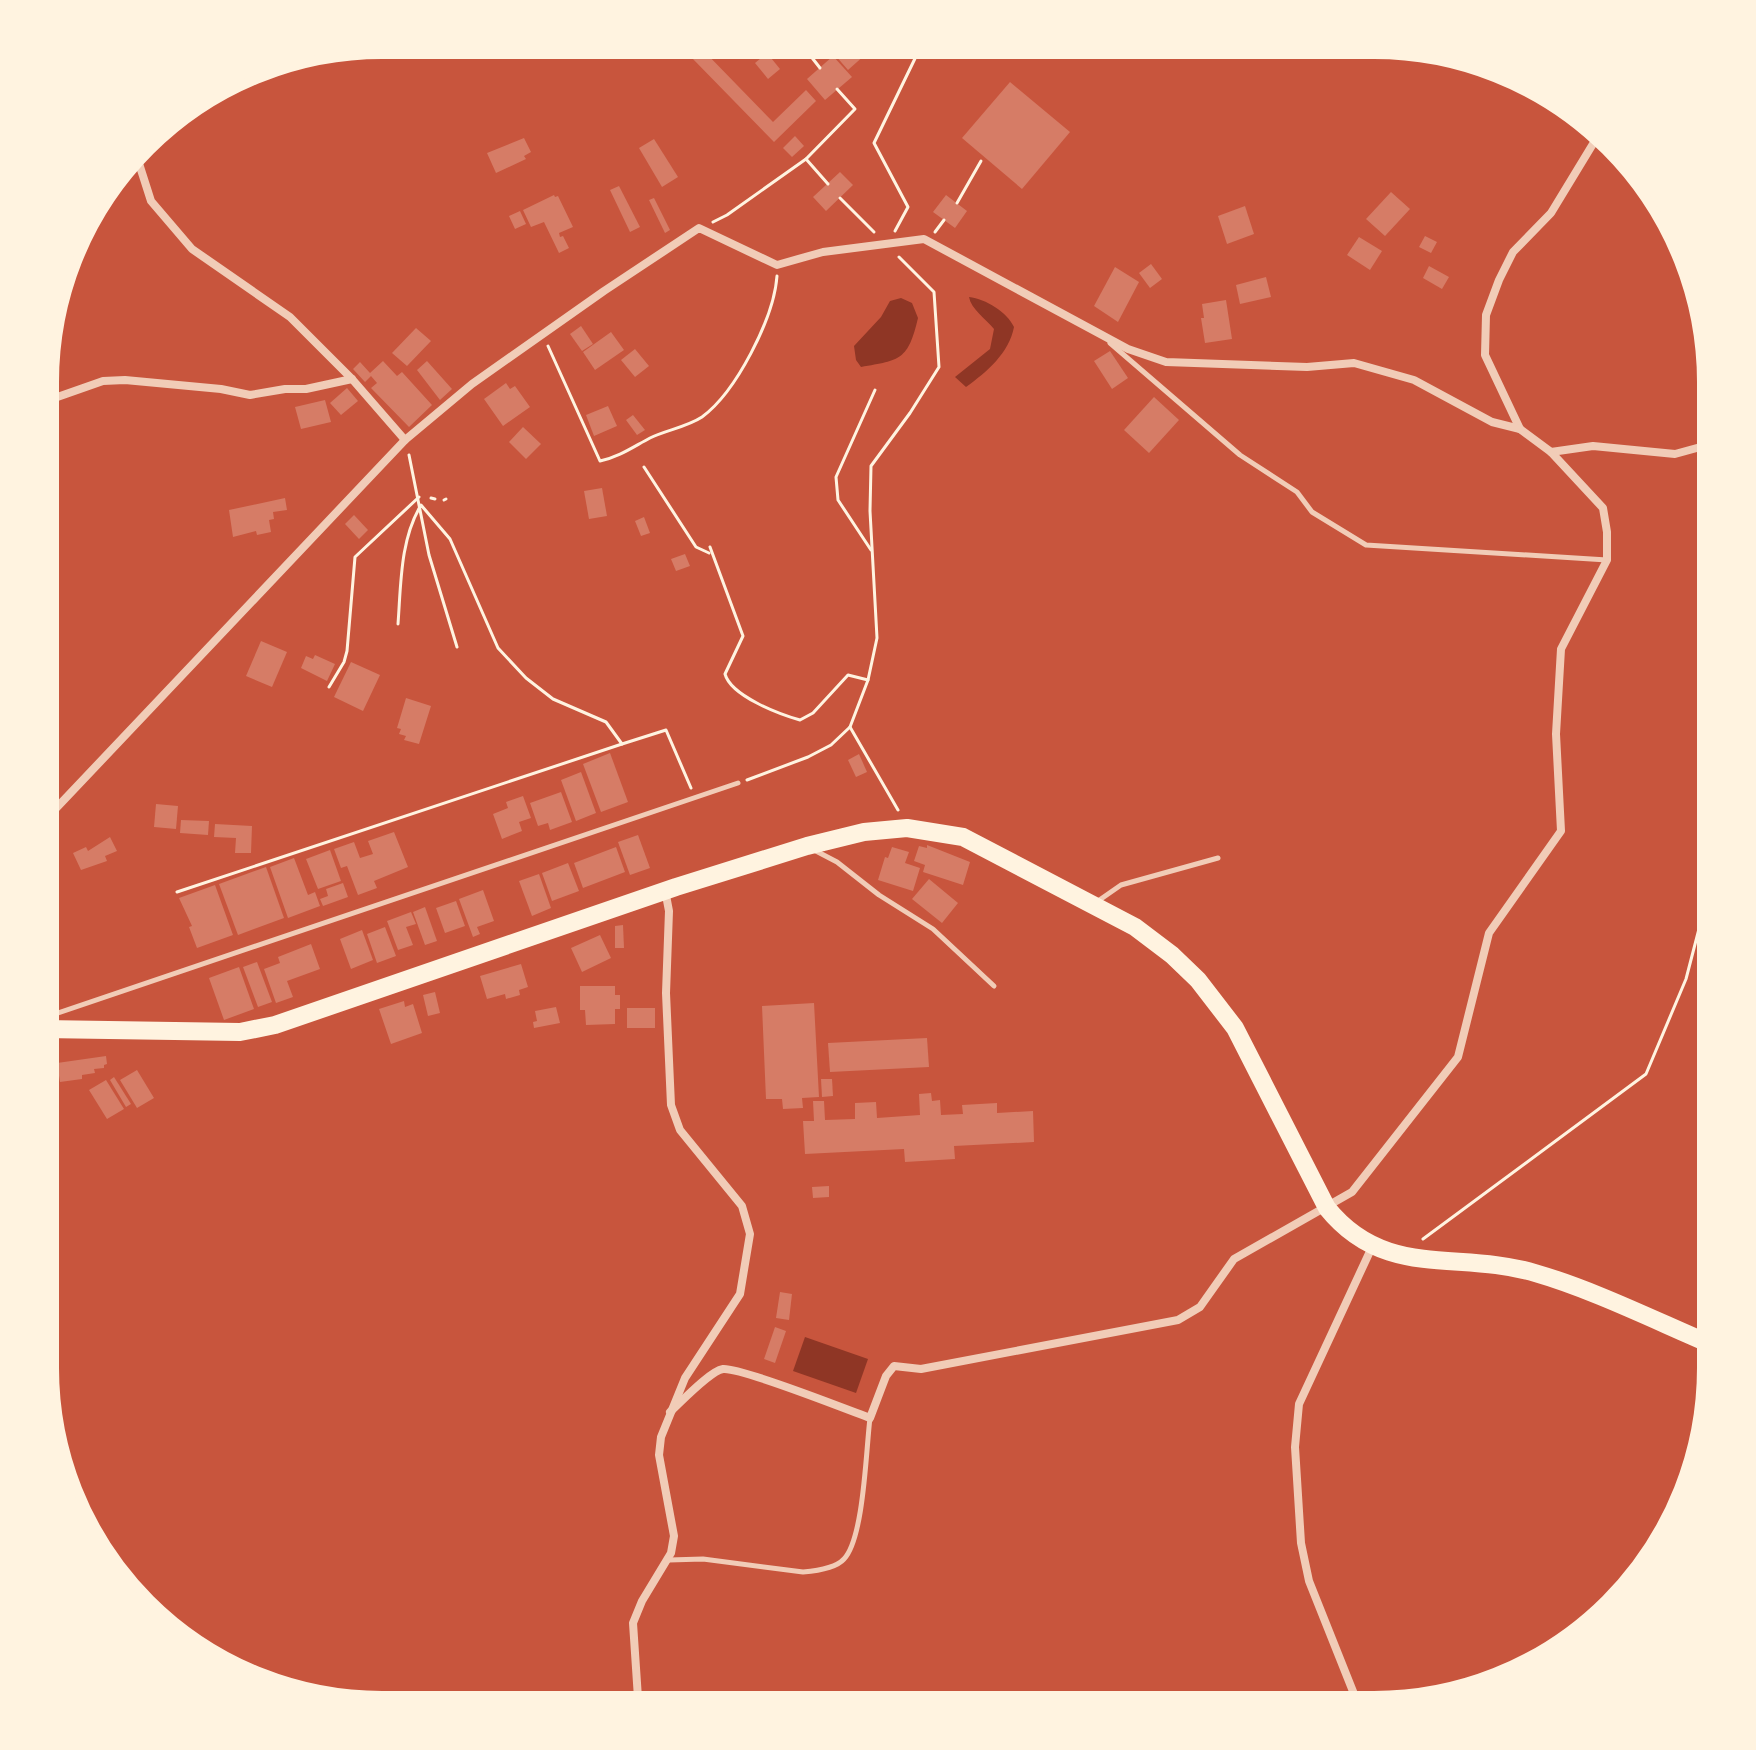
<svg xmlns="http://www.w3.org/2000/svg" width="1756" height="1750" font-family="Roboto,sans-serif">
  <style>
    .water { fill: #8f3625 }
    .building { fill: #d67c66 }
    .lines { fill: none; stroke-linecap: round; stroke-linejoin: round }
    .path { stroke: #fff3e0; stroke-width: 3 }
    .service { stroke: #f1ccb7; stroke-width: 5 }
    .minor { stroke: #f1ccb7; stroke-width: 8 }
    .primary { stroke: #fff3e0; stroke-width: 18 }
    .rim { fill: none; stroke: #fff3e0; stroke-width: 10 }
  </style>
  <rect width="100%" height="100%" fill="#c8553d"/>
  <g class="water">
    <path d="M969 297C986 299 1007 312 1014 327 1009 353 987 372 966 387L955 377 990 349 994 329C986 319 971 309 969 297Z"/>
    <path d="M901 298 912 303 918 318C908 360 901 360 861 367L856 360 854 346 881 317 890 301Z"/>
    <path d="M805 1337 868 1359 856 1393 793 1371Z"/>
  </g>
  <g class="building">
    <path d="M677 41H704L689 54Z"/>
    <path d="M858 41H871L875 46 848 70 835 55 844 47 847 51Z"/>
    <path d="M952 42 962 46 955 59 945 54Z"/>
    <path d="M701 48 773 122 806 90 816 101 774 142 692 58Z"/>
    <path d="M767 53 780 69 768 79 755 63Z"/>
    <path d="M833 56 852 77 825 100 807 79Z"/>
    <path d="M1010 82 1070 132 1022 189 962 138Z"/>
    <path d="M795 136 804 146 792 157 783 148Z"/>
    <path d="M524 138 531 152 524 156 526 159 496 173 487 153Z"/>
    <path d="M654 139 678 177 662 187 639 148Z"/>
    <path d="M840 172 853 185 826 211 813 197Z"/>
    <path d="M619 186 640 227 630 232 610 190Z"/>
    <path d="M1391 192 1410 209 1385 236 1366 219Z"/>
    <path d="M554 195 555 197 558 196 573 227 559 233 560 237 563 236 569 248 559 253 544 222 531 227 523 210Z"/>
    <path d="M946 195 967 211 955 228 933 212Z"/>
    <path d="M654 198 670 230 665 233 649 200Z"/>
    <path d="M1245 206 1254 234 1227 244 1218 216Z"/>
    <path d="M520 211 526 224 515 229 509 216Z"/>
    <path d="M1425 236 1437 242 1431 253 1419 247Z"/>
    <path d="M1359 237 1382 251 1370 270 1347 255Z"/>
    <path d="M1151 264 1162 279 1150 288 1139 273Z"/>
    <path d="M1429 266 1449 277 1442 289 1423 278Z"/>
    <path d="M1115 267 1139 282 1118 322 1094 306Z"/>
    <path d="M1266 277 1271 297 1240 304 1236 285Z"/>
    <path d="M1226 300 1232 339 1205 343 1201 318H1204L1202 304Z"/>
    <path d="M581 326 593 344 582 351 570 334Z"/>
    <path d="M416 328 431 341 407 366 392 353Z"/>
    <path d="M611 332 624 350 595 370 583 352Z"/>
    <path d="M635 349 649 366 635 377 621 360Z"/>
    <path d="M1110 351 1128 378 1112 389 1094 361Z"/>
    <path d="M383 361 397 376 402 372 432 405 409 427 371 388 377 383 371 376 365 382 353 369 360 362 370 373Z"/>
    <path d="M427 361 452 389 440 400 417 370Z"/>
    <path d="M506 383 510 389 515 386 530 407 503 426 484 399Z"/>
    <path d="M347 388 358 401 341 415 330 403Z"/>
    <path d="M1154 397 1179 420 1149 453 1124 430Z"/>
    <path d="M325 400 331 422 301 429 295 407Z"/>
    <path d="M608 406 617 426 594 436 586 415Z"/>
    <path d="M633 415 645 430 637 435 626 420Z"/>
    <path d="M523 427 541 444 526 459 509 442Z"/>
    <path d="M602 488 607 516 589 519 584 491Z"/>
    <path d="M285 498 287 510 273 512 274 519 269 520 271 532 257 535 256 531 233 537 229 510Z"/>
    <path d="M354 515 368 530 359 539 345 524Z"/>
    <path d="M644 517 650 533 641 536 635 521Z"/>
    <path d="M685 554 690 566 676 571 671 559Z"/>
    <path d="M261 641 287 652 272 687 246 676Z"/>
    <path d="M315 655 335 664 327 681 301 668 306 656 313 659Z"/>
    <path d="M351 662 380 675 363 711 334 697Z"/>
    <path d="M406 698 431 706 419 744 404 740 406 736 399 734 401 729 397 728Z"/>
    <path d="M610 753 628 802 601 812 583 764Z"/>
    <path d="M859 754 867 772 856 777 848 760Z"/>
    <path d="M581 772 596 813 576 821 561 780Z"/>
    <path d="M561 792 572 822 550 830 548 823 538 826 530 803Z"/>
    <path d="M523 796 531 818 519 822 522 831 502 839 493 814 508 808 506 802Z"/>
    <path d="M156 804 178 806 176 829 154 827Z"/>
    <path d="M181 820 209 821 208 835 180 833Z"/>
    <path d="M215 824 252 826 251 853H235L236 838 214 837Z"/>
    <path d="M394 832 408 867 374 881 377 888 358 895 347 866 341 868 334 849 354 842 360 858 373 854 368 841Z"/>
    <path d="M638 835 650 868 630 875 618 842Z"/>
    <path d="M110 837 117 851 105 856 107 861 81 870 73 853 86 847 88 851Z"/>
    <path d="M927 845 970 862 963 885 923 872 925 865 914 861 919 846 927 848Z"/>
    <path d="M616 847 625 872 583 888 574 863Z"/>
    <path d="M892 847 909 852 905 863 920 868 913 891 878 880 885 857 888 858Z"/>
    <path d="M330 850 341 881 318 889 306 859Z"/>
    <path d="M294 858 308 895 315 892 320 906 288 918 270 867Z"/>
    <path d="M568 863 579 891 552 901 542 873Z"/>
    <path d="M266 867 284 918 238 935 219 884Z"/>
    <path d="M539 874 551 908 532 916 519 881Z"/>
    <path d="M929 879 958 903 942 923 912 899Z"/>
    <path d="M343 883 348 897 323 906 320 899 328 896 326 889Z"/>
    <path d="M215 885 233 935 197 948 189 927 192 926 179 898Z"/>
    <path d="M483 890 494 921 477 927 480 934 473 937 459 899Z"/>
    <path d="M456 901 465 926 445 933 436 908Z"/>
    <path d="M425 907 437 941 425 945 413 912Z"/>
    <path d="M411 912 416 924 406 927 413 945 398 950 387 921Z"/>
    <path d="M623 925 624 948H615V926Z"/>
    <path d="M385 927 396 956 377 963 367 934Z"/>
    <path d="M362 930 373 960 351 969 340 939Z"/>
    <path d="M600 935 611 958 582 972 571 948Z"/>
    <path d="M311 944 320 969 287 981 293 997 276 1003 264 969 280 963 278 957Z"/>
    <path d="M257 962 272 1002 258 1007 243 967Z"/>
    <path d="M521 964 528 987 519 990 520 995 506 999 505 994 487 999 480 976Z"/>
    <path d="M239 967 254 1009 224 1020 209 978Z"/>
    <path d="M580 986H615V995H620V1009H615V1024L586 1025 585 1010H580Z"/>
    <path d="M435 992 440 1013 428 1016 423 995Z"/>
    <path d="M404 1001 405 1007 413 1004 422 1033 391 1044 379 1009Z"/>
    <path d="M814 1003 819 1097 802 1098 803 1108 783 1109 782 1099H766L762 1006Z"/>
    <path d="M556 1007 560 1023 534 1028 533 1022 537 1021 535 1011Z"/>
    <rect x="627" y="1008" width="28" height="20"/>
    <path d="M927 1038 929 1067 830 1072 828 1043Z"/>
    <path d="M106 1056 107 1064 104 1065V1068L94 1069 95 1073 82 1075V1079L60 1082 57 1063Z"/>
    <path d="M137 1070 154 1098 137 1108 120 1080Z"/>
    <path d="M114 1077 131 1104 126 1107 110 1080Z"/>
    <path d="M821 1079H832L833 1096 822 1097Z"/>
    <path d="M106 1080 124 1109 107 1119 89 1090Z"/>
    <path d="M931 1093 932 1101 940 1100 941 1115 963 1114 962 1105 997 1103V1113L1033 1111 1034 1142 954 1146 955 1159 905 1162 904 1149 805 1154 803 1121H814L813 1101H824L825 1120 855 1119V1103L876 1102 877 1118 920 1115 919 1094Z"/>
    <path d="M829 1186V1197L813 1198 812 1187Z"/>
    <path d="M780 1292 792 1294 789 1320 776 1318Z"/>
    <path d="M775 1327 786 1331 775 1363 764 1359Z"/>
  </g>
  <g class="lines">
    <g class="path">
      <path d="M799 41 820 68"/>
      <path d="M1004 42 1020 48"/>
      <path d="M807 51 818 41"/>
      <path d="M828 184 806 159 855 109 837 89"/>
      <path d="M840 198 874 232"/>
      <path d="M957 203 981 161"/>
      <path d="M713 222 727 215 806 159"/>
      <path d="M895 231 908 207 874 143 923 42"/>
      <path d="M935 232 944 220"/>
      <path d="M548 346 600 461C619 457 633 447 650 438 666 430 687 427 702 417 736 392 774 318 777 276"/>
      <path d="M409 455 429 555 457 647"/>
      <path d="M644 467 696 547 709 553"/>
      <path d="M431 498 435 499"/>
      <path d="M444 500 446 499"/>
      <path d="M710 547 743 636 725 674C731 696 779 714 800 720L813 713 848 675 868 680"/>
      <path d="M871 550 838 500 836 477 875 390"/>
      <path d="M398 624C401 584 400 540 421 505L450 539 498 648 526 678 553 699 606 722 622 744 666 730 691 788"/>
      <path d="M329 687 344 662 347 651 355 557 419 497"/>
      <path d="M850 727 898 810"/>
      <path d="M747 780 808 757 831 745 850 727 868 680 877 638 870 511 871 466 910 413 939 367 934 292 899 257"/>
      <path d="M177 892 622 744"/>
      <path d="M1423 1239 1646 1074 1686 979 1700 925 1702 882"/>
    </g>
    <g class="service">
      <path d="M1110 343 1240 455 1297 492 1312 512 1366 545 1607 560"/>
      <path d="M814 850 837 862 879 895 933 929 994 986"/>
      <path d="M1098 901 1121 885 1218 858"/>
      <path d="M43 1018 738 783"/>
      <path d="M669 1560 703 1559 803 1572C815 1571 836 1568 844 1559 864 1538 866 1449 870 1418"/>
    </g>
    <g class="minor">
      <path d="M135 151 151 201 192 249 290 317 352 379 405 440"/>
      <path d="M46 401 103 381 125 380 221 389 250 395 285 389H306L352 379"/>
      <path d="M1520 429 1485 355 1486 315 1499 280 1513 252 1551 213 1599 134"/>
      <path d="M1551 452 1593 446 1675 454 1715 443"/>
      <path d="M44 821 405 440 472 384 604 291 699 228 777 265 823 252 924 239 1128 349 1166 362 1307 367 1354 363 1414 380 1492 422 1520 429 1551 452 1603 508 1607 532V560L1561 649 1556 734 1561 831 1489 933 1458 1057 1352 1192 1234 1259 1200 1307 1178 1320 921 1369 894 1366 886 1376 870 1418C846 1409 740 1367 723 1369 710 1371 681 1402 670 1412"/>
      <path d="M641 1709 638 1698 633 1623 642 1601 671 1553 674 1536 659 1455 661 1437 685 1378 740 1294 750 1234 742 1206 680 1130 671 1105 666 993 669 911 665 890"/>
      <path d="M1360 1709 1309 1581 1301 1543 1295 1447 1299 1404 1372 1247"/>
    </g>
    <path class="primary" d="M43 1029 240 1032 275 1025 676 887 807 846 864 832 907 828 963 837 1135 927 1172 955 1198 980 1235 1028 1327 1208C1385 1280 1458 1250 1535 1273 1594 1290 1658 1322 1715 1346"/>
  </g>
  <path d="M0 0H1756V1750H0ZM382 54H1374A328 328 0 0 1 1702 382V1368A328 328 0 0 1 1374 1696H382A328 328 0 0 1 54 1368V382A328 328 0 0 1 382 54Z" fill="#fff3e0" fill-rule="evenodd"/>
  <path class="rim" d="M382 54H1374A328 328 0 0 1 1702 382V1368A328 328 0 0 1 1374 1696H382A328 328 0 0 1 54 1368V382A328 328 0 0 1 382 54Z"/>
</svg>
